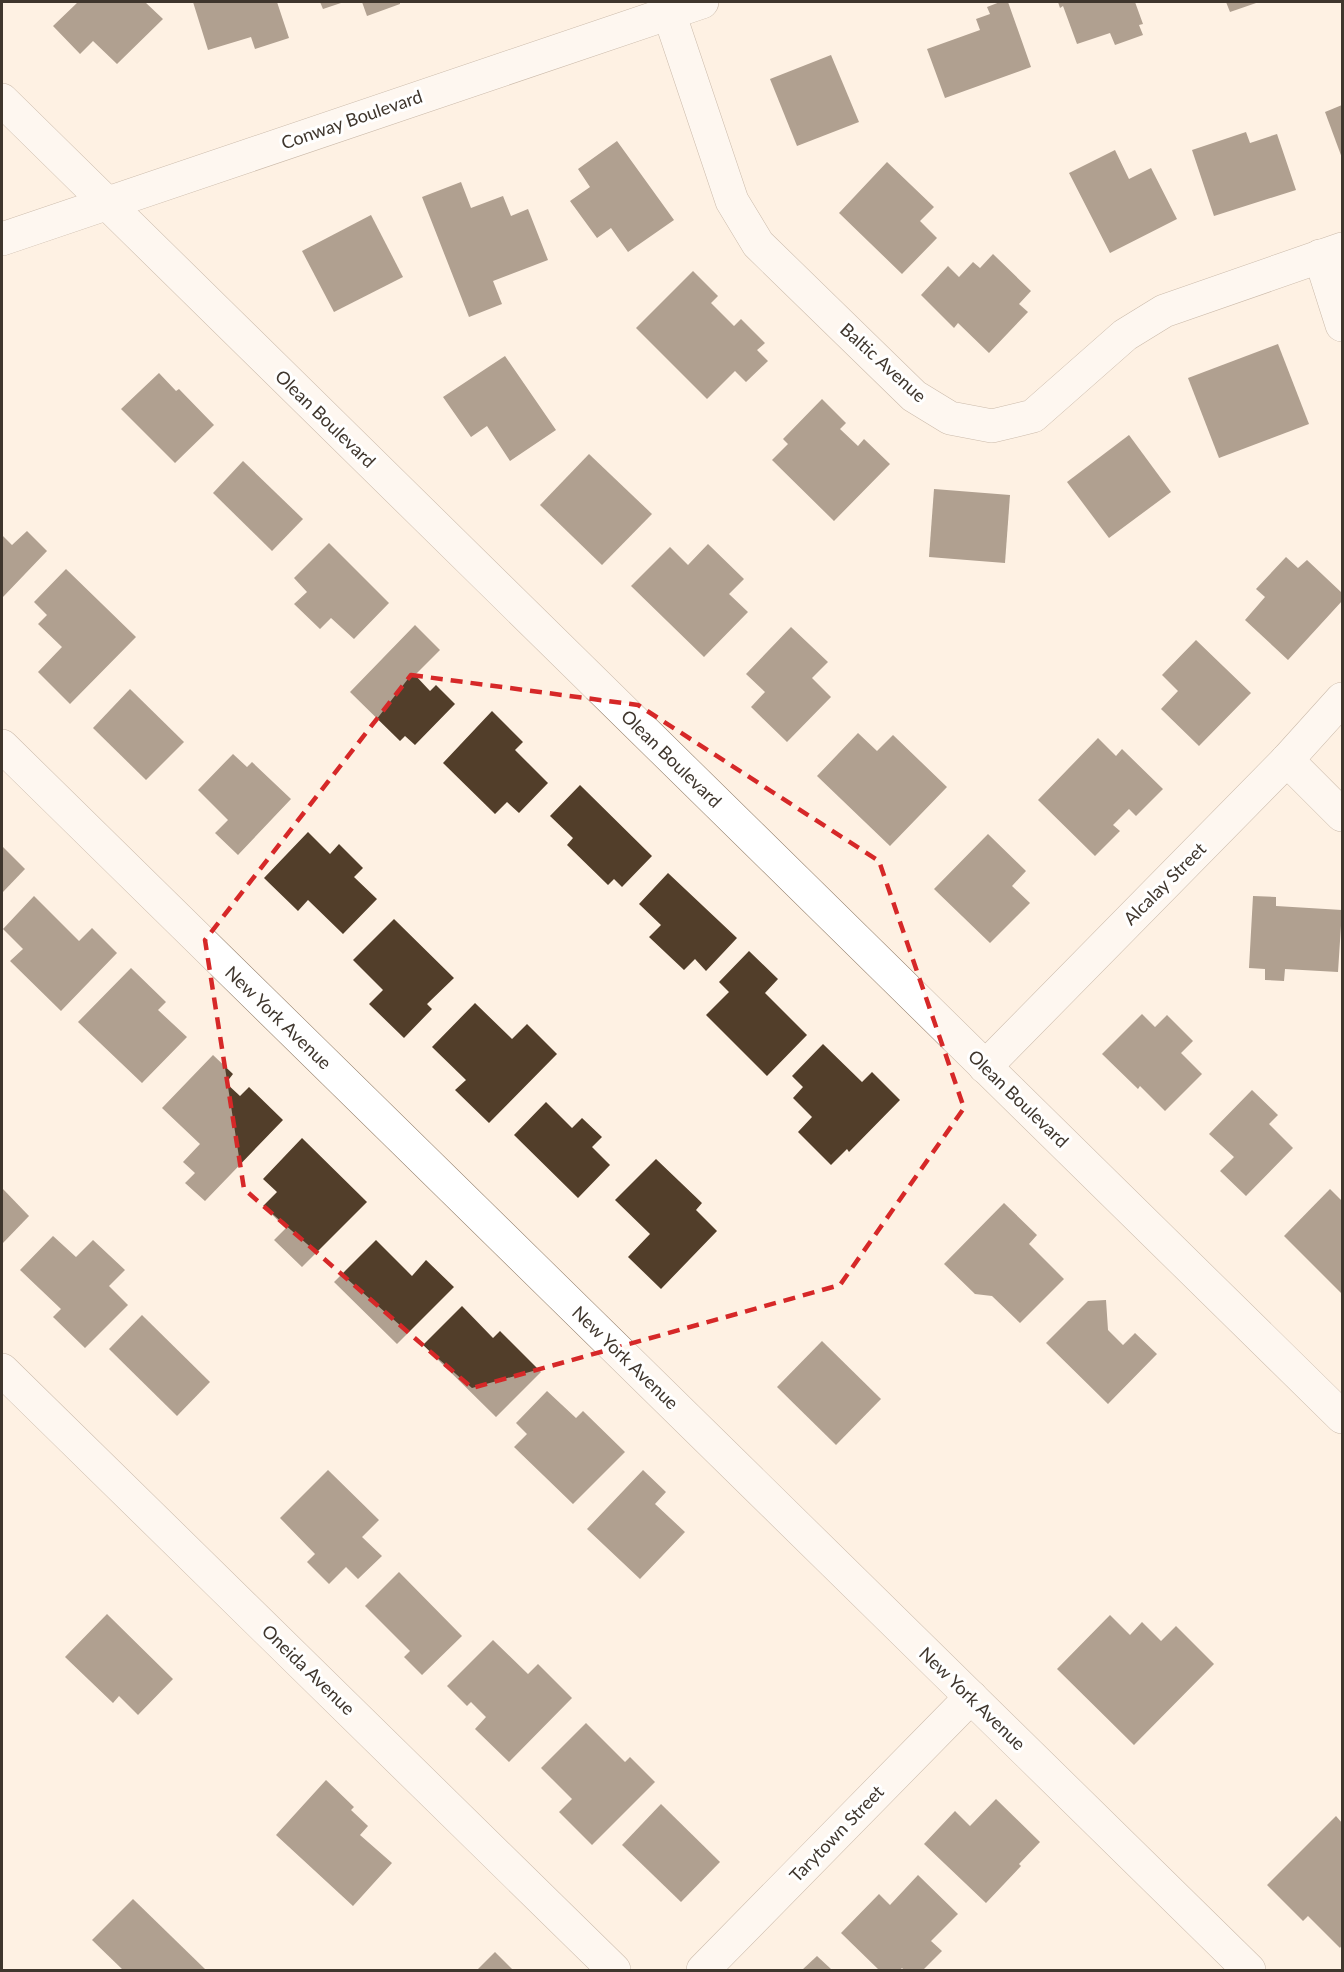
<svg xmlns="http://www.w3.org/2000/svg" width="1344" height="1972" font-family="Lato,sans-serif">
  <style>
    .building { fill: #523e2a }
    .lines { fill: none; stroke-linecap: round; stroke-linejoin: round }
    .street-casing { stroke: #8f7a65; stroke-width: 34 }
    .secondary-casing { stroke: #8f7a65; stroke-width: 34 }
    .street { stroke: #fff; stroke-width: 33 }
    .secondary { stroke: #fff; stroke-width: 33 }
    .marked { fill: none; stroke: #d62828; stroke-width: 4.5; stroke-dasharray: 12 8; stroke-linejoin: round }
    .labels { text-anchor: middle; stroke-width: 6; stroke-linejoin: round; paint-order: stroke }
    .street-label { font-size: 18px; fill: #3f362d; stroke: #fff }
  </style>
  <rect width="100%" height="100%" fill="#fef1e3"/>
  <g class="building">
    <path d="M78 2H127L129 3 131 2H145L163 19 117 64 93 41 80 54 53 26Z"/>
    <path d="M193 2H277L289 38 255 49 251 37 208 50Z"/>
    <path d="M320 2H344L323 9Z"/>
    <path d="M362 2H400V4L367 16Z"/>
    <path d="M1000 2H1008L1031 67 945 98 927 49 980 30 976 19 990 14 987 7Z"/>
    <path d="M1058 2H1135L1143 24 1139 25 1143 35 1115 45 1110 33 1077 44 1063 6 1060 8Z"/>
    <path d="M1226 2H1259L1230 12Z"/>
    <path d="M831 55 859 122 797 146 770 79Z"/>
    <path d="M1342 105V158L1325 112Z"/>
    <path d="M1246 132 1250 143 1277 134 1296 190 1214 216 1192 150Z"/>
    <path d="M617 141 674 220 628 252 611 228 597 238 570 201 590 187 578 169Z"/>
    <path d="M1115 150 1129 179 1151 168 1177 219 1110 253 1069 173Z"/>
    <path d="M887 162 934 207 920 221 937 238 902 274 839 213Z"/>
    <path d="M461 182 471 208 503 196 511 216 528 209 548 260 493 281 502 304 469 317 422 197Z"/>
    <path d="M371 215 403 277 334 312 302 251Z"/>
    <path d="M993 254 1031 291 1019 304 1028 312 989 353 958 323 954 328 921 295 948 266 959 277 973 262 980 268Z"/>
    <path d="M693 271 718 296 711 303 734 326 741 319 765 343 757 350 768 361 746 382 735 371 707 399 636 328Z"/>
    <path d="M1278 344 1309 424 1219 458 1188 378Z"/>
    <path d="M505 356 556 430 510 461 487 426 471 437 443 397Z"/>
    <path d="M159 373 176 391 179 389 214 425 175 463 121 409Z"/>
    <path d="M822 399 846 423 840 429 858 446 864 439 890 464 834 521 772 460 788 444 783 439Z"/>
    <path d="M1129 435 1171 492 1109 538 1067 482Z"/>
    <path d="M589 454 652 514 602 565 540 505Z"/>
    <path d="M243 461 303 519 272 551 213 493Z"/>
    <path d="M934 489 1010 495 1005 563 929 557Z"/>
    <path d="M27 531 47 551 2 598V535L12 545Z"/>
    <path d="M329 543 389 603 354 639 331 618 320 629 294 604 307 592 294 578Z"/>
    <path d="M708 544 744 579 729 594 748 612 704 657 631 586 670 547 688 565Z"/>
    <path d="M1286 557 1298 568 1307 560 1342 593V601L1288 660 1245 620 1265 597 1256 589Z"/>
    <path d="M66 569 136 637 70 704 38 672 62 647 38 624 47 615 34 602Z"/>
    <path d="M415 625 440 650 415 675 430 691 436 685 455 704 415 745 405 736 400 741 350 692Z"/>
    <path d="M791 627 828 662 812 678 831 697 787 742 751 707 765 692 746 674Z"/>
    <path d="M1196 640 1251 693 1199 746 1161 709 1178 691 1162 675Z"/>
    <path d="M130 689 184 742 146 780 93 728Z"/>
    <path d="M492 711 523 742 515 750 548 783 519 813 507 802 495 814 443 763Z"/>
    <path d="M858 733 877 751 893 735 947 787 890 846 817 776Z"/>
    <path d="M1098 738 1116 756 1122 749 1163 789 1136 816 1129 809 1113 825 1120 831 1095 856 1038 800Z"/>
    <path d="M233 754 247 767 252 762 291 799 238 855 215 833 228 820 198 790Z"/>
    <path d="M580 785 652 856 622 887 614 879 608 885 567 845 573 838 550 816Z"/>
    <path d="M308 832 330 854 339 844 363 868 354 877 377 899 343 934 308 900 298 911 264 878Z"/>
    <path d="M988 834 1026 871 1012 886 1030 903 990 943 934 889Z"/>
    <path d="M2 846 25 869 2 893Z"/>
    <path d="M668 873 737 938 706 971 695 959 684 970 649 937 661 925 639 904Z"/>
    <path d="M34 896 79 941 92 928 117 953 61 1011 10 961 23 949 3 929Z"/>
    <path d="M1253 896 1276 897V906L1342 910 1338 972 1285 969 1284 981 1265 980V969L1249 968Z"/>
    <path d="M394 919 454 978 427 1004 432 1009 404 1038 369 1004 383 990 353 960Z"/>
    <path d="M749 951 778 979 765 993 807 1035 767 1076 706 1015 729 992 719 982Z"/>
    <path d="M131 968 166 1002 158 1010 187 1037 142 1083 78 1022Z"/>
    <path d="M475 1003 512 1039 527 1024 557 1054 489 1123 455 1090 466 1080 432 1047Z"/>
    <path d="M1142 1014 1155 1027 1167 1015 1193 1041 1181 1053 1202 1074 1165 1111 1140 1086 1138 1089 1102 1054Z"/>
    <path d="M823 1044 862 1082 872 1072 900 1100 849 1152 847 1149 831 1165 798 1132 812 1117 793 1098 803 1087 792 1076Z"/>
    <path d="M213 1055 233 1074 226 1083 240 1096 249 1087 283 1120 205 1201 185 1183 195 1173 183 1162 200 1144 162 1108Z"/>
    <path d="M1252 1090 1278 1115 1269 1124 1293 1148 1246 1196 1220 1171 1234 1157 1209 1134Z"/>
    <path d="M546 1102 572 1128 582 1118 602 1137 592 1147 610 1165 578 1198 514 1135Z"/>
    <path d="M302 1138 367 1202 302 1267 274 1240 286 1228 263 1206 277 1192 263 1179Z"/>
    <path d="M656 1159 702 1203 696 1210 717 1231 661 1289 628 1257 650 1234 615 1200Z"/>
    <path d="M2 1188 29 1216 2 1244Z"/>
    <path d="M1330 1189 1342 1201V1294L1284 1236Z"/>
    <path d="M1004 1203 1037 1235 1029 1244 1064 1279 1020 1323 992 1296 975 1294 944 1264Z"/>
    <path d="M53 1236 76 1257 93 1240 125 1270 109 1286 128 1305 85 1348 53 1317 61 1309 20 1270Z"/>
    <path d="M376 1240 412 1276 426 1260 454 1287 397 1344 334 1282Z"/>
    <path d="M1106 1300 1108 1330 1123 1345 1135 1333 1157 1354 1108 1404 1046 1343 1088 1301Z"/>
    <path d="M462 1306 493 1338 500 1331 541 1372 496 1417 423 1345Z"/>
    <path d="M142 1315 210 1382 177 1416 109 1349Z"/>
    <path d="M822 1341 881 1399 836 1445 777 1387Z"/>
    <path d="M547 1391 576 1418 583 1411 625 1452 573 1504 514 1447 527 1434 516 1423Z"/>
    <path d="M328 1470 379 1520 362 1537 382 1556 358 1579 346 1567 329 1584 307 1562 315 1554 280 1518Z"/>
    <path d="M643 1470 666 1492 655 1504 685 1532 640 1579 587 1529Z"/>
    <path d="M399 1572 462 1636 422 1675 404 1657 410 1651 365 1606Z"/>
    <path d="M107 1614 173 1679 138 1715 119 1696 113 1703 65 1657Z"/>
    <path d="M1110 1615 1130 1635 1142 1622 1161 1641 1176 1626 1214 1664 1134 1745 1057 1669Z"/>
    <path d="M493 1640 528 1674 538 1664 572 1698 509 1762 475 1729 486 1717 471 1702 467 1706 447 1686Z"/>
    <path d="M586 1723 625 1762 630 1757 655 1782 592 1845 559 1812 572 1799 541 1768Z"/>
    <path d="M326 1780 354 1807 351 1810 368 1826 360 1835 392 1863 353 1906 276 1835Z"/>
    <path d="M996 1799 1040 1842 1019 1864 1021 1866 986 1903 924 1844 955 1811 970 1826Z"/>
    <path d="M661 1804 720 1862 681 1902 622 1845Z"/>
    <path d="M1336 1816 1342 1823V1945L1340 1948 1308 1916 1303 1921 1267 1885Z"/>
    <path d="M918 1875 958 1914 931 1941 942 1951 923 1970H904L902 1968 900 1970H879L841 1933 879 1894 890 1905Z"/>
    <path d="M133 1899 206 1970H123L92 1940Z"/>
    <path d="M495 1952 513 1970H477Z"/>
    <path d="M817 1956 832 1970H802Z"/>
  </g>
  <g class="lines">
    <defs>
      <g id="street">
        <path d="M669 13 732 201 758 244 914 396 950 418 992 426 1033 416 1125 335 1164 311 1342 249"/>
        <path d="M1320 256 1342 325"/>
        <path d="M2 746 1249 1970"/>
        <path d="M1287 760 1342 815"/>
        <path d="M985 1067 1287 760 1342 699"/>
        <path d="M2 1370 614 1970"/>
        <path d="M703 1970 971 1697"/>
      </g>
      <g id="secondary">
        <path d="M2 100 1342 1417"/>
        <path d="M2 239 702 2"/>
      </g>
    </defs>
    <use href="#street" class="street-casing"/>
    <use href="#secondary" class="secondary-casing"/>
    <use href="#street" class="street"/>
    <use href="#secondary" class="secondary"/>
  </g>
  <path d="M0 0H1344V1972H0ZM411 675 638 705 879 861 964 1108 840 1285 472 1388 244 1189 205 940Z" fill="#fef1e3" fill-opacity=".55" fill-rule="evenodd"/>
  <path class="marked" d="M411 675 638 705 879 861 964 1108 840 1285 472 1388 244 1189 205 940Z"/>
  <g class="labels">
    <g class="street-label">
      <text transform="translate(352 120) rotate(-19)" y="6">Conway Boulevard</text>
      <text transform="translate(883 363) rotate(42)" y="6">Baltic Avenue</text>
      <text transform="translate(325 419) rotate(44)" y="6">Olean Boulevard</text>
      <text transform="translate(671 759) rotate(44)" y="6">Olean Boulevard</text>
      <text transform="translate(1165 884) rotate(-45)" y="6">Alcalay Street</text>
      <text transform="translate(278 1018) rotate(44)" y="6">New York Avenue</text>
      <text transform="translate(1018 1099) rotate(44)" y="6">Olean Boulevard</text>
      <text transform="translate(625 1358) rotate(44)" y="6">New York Avenue</text>
      <text transform="translate(308 1670) rotate(44)" y="6">Oneida Avenue</text>
      <text transform="translate(972 1699) rotate(44)" y="6">New York Avenue</text>
      <text transform="translate(837 1834) rotate(-46)" y="6">Tarytown Street</text>
    </g>
  </g>
  <rect width="1344" height="1972" fill="none" stroke="#3f362d" stroke-width="6"/>
</svg>
